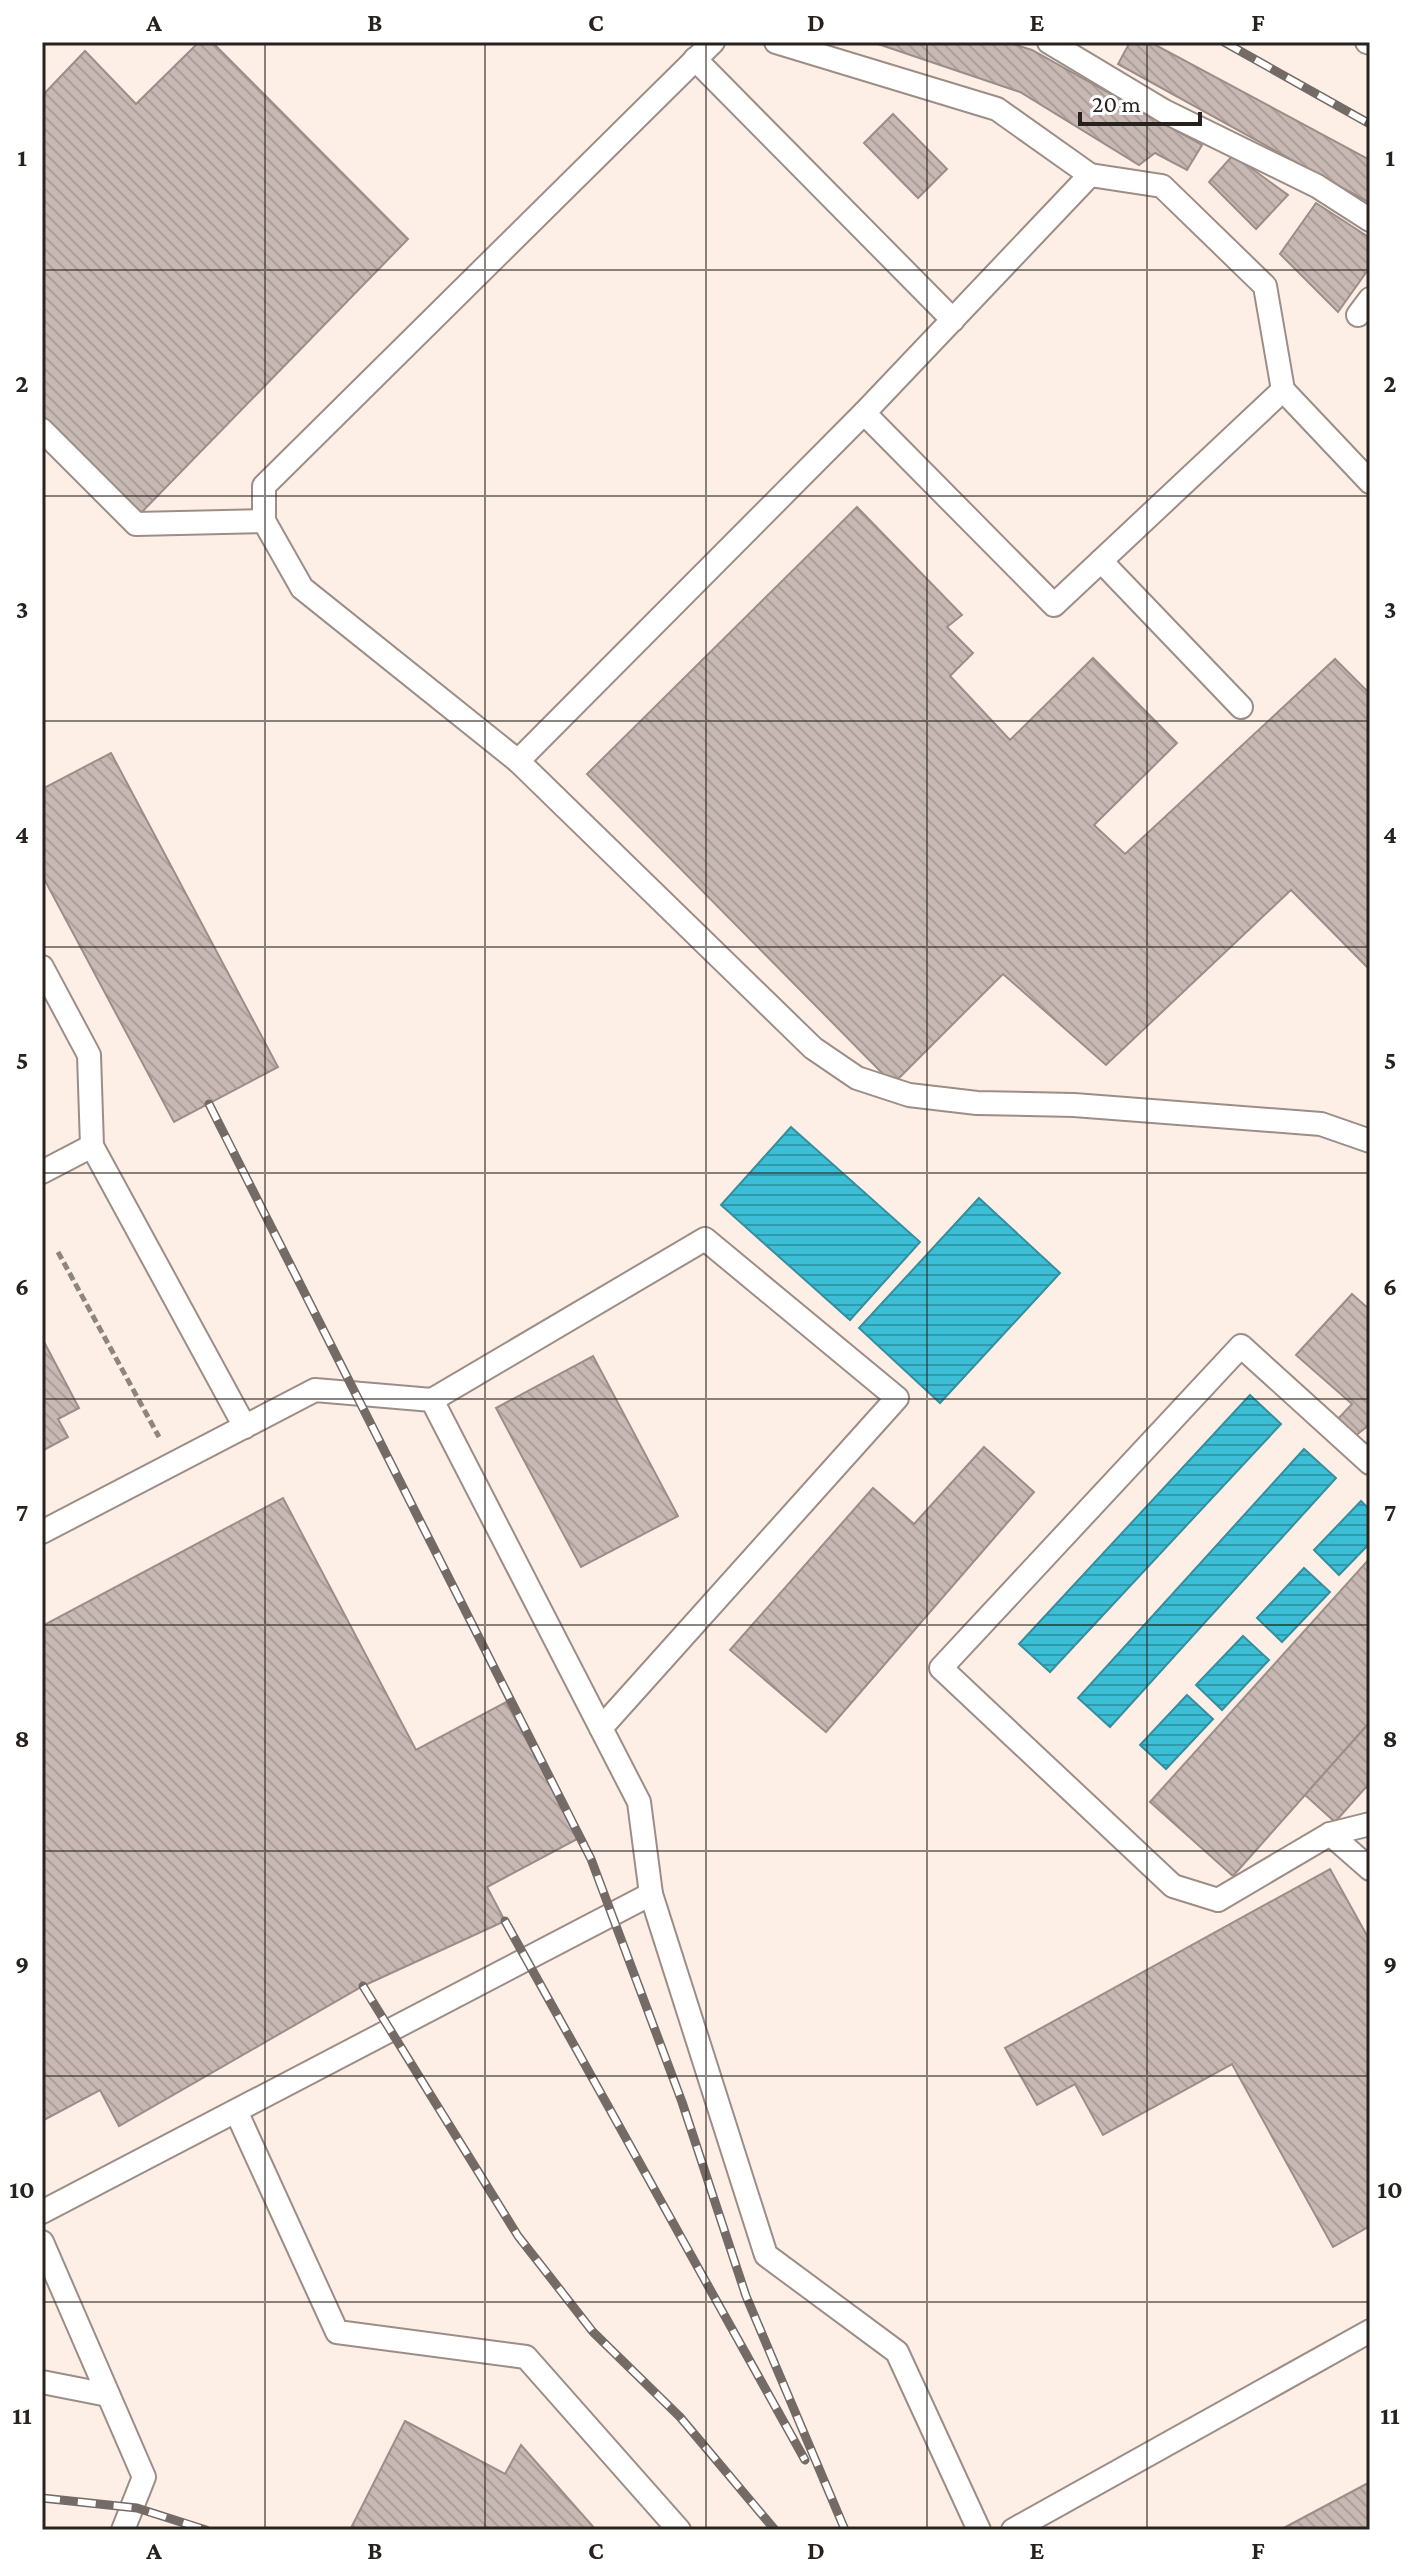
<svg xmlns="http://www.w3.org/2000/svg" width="1412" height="2572" font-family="'Crimson Pro',serif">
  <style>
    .water { fill: url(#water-rules); stroke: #368f9f; stroke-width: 2 }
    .building { fill: url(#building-back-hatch); stroke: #9d8d88; stroke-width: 2 }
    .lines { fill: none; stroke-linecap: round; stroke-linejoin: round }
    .lane-casing { stroke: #9c8e87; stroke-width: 26 }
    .path { stroke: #8f857f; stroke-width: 5; stroke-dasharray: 8 4; stroke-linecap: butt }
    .lane { stroke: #fff; stroke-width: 22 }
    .rail-casing { stroke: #746b66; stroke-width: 9 }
    .rail { stroke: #fff; stroke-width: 6; stroke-dasharray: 18; stroke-linecap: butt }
    .grid { fill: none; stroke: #28221f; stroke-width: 2; stroke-opacity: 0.55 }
    .neatline { fill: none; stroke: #28221f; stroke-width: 3 }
    .grid-label { font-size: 26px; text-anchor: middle; font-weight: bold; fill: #28221f }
  </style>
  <defs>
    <pattern id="water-rules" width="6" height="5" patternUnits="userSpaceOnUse" patternTransform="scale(2)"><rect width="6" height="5" fill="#3cbed6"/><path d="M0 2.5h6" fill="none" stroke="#329aad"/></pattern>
    <pattern id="building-back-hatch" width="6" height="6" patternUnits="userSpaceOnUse" patternTransform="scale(2)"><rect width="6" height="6" fill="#c8b8b3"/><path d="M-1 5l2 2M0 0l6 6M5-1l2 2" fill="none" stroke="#ac9e9a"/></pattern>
  </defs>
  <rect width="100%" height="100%" fill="#feefe6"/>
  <g class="water">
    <path d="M791 1127 920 1242 850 1320 721 1205Z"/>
    <path d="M979 1198 1060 1273 940 1403 859 1328Z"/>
    <path d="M1250 1395 1281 1424 1050 1672 1019 1644Z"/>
    <path d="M1304 1449 1336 1478 1110 1727 1078 1698Z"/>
    <path d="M1361 1501 1370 1510V1543L1339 1575 1314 1550Z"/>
    <path d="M1304 1568 1330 1592 1282 1642 1257 1618Z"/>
    <path d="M1243 1636 1269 1660 1222 1710 1196 1685Z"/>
    <path d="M1187 1695 1213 1719 1166 1769 1140 1745Z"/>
  </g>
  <g class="building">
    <path d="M199 42H212L408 239 138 516 42 420V96L85 51 136 104Z"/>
    <path d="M872 42H1006L1032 50 1202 145 1187 170 1155 153 1139 165 1020 92Z"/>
    <path d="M1130 42H1150L1370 160V203L1118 64Z"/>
    <path d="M893 114 947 169 918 198 864 143Z"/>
    <path d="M1233 155 1288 195 1256 229 1209 182Z"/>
    <path d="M1316 203 1370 238V267L1338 312 1280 254Z"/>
    <path d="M857 507 962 615 947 627 973 653 950 676 1010 740 1093 658 1177 743 1094 825 1125 854 1335 659 1370 694V970L1291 890 1106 1065 1003 974 893 1084 587 774Z"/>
    <path d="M111 753 278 1067 174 1122 42 875V789Z"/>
    <path d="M1352 1294 1370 1310V1424L1354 1437 1336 1421 1352 1404 1296 1355Z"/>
    <path d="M42 1338 79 1408 58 1419 68 1437 42 1451Z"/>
    <path d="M593 1356 678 1516 581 1567 496 1408Z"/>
    <path d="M984 1447 1034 1492 826 1732 730 1650 873 1488 914 1524Z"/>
    <path d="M283 1498 416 1750 506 1702 579 1838 487 1887 505 1921 363 1986 119 2126 100 2090 42 2121V1626Z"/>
    <path d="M1370 1558V1722L1233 1876 1150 1802Z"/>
    <path d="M1370 1722V1790L1366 1787 1335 1822 1305 1795Z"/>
    <path d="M1330 1869 1370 1941V2226L1333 2247 1232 2064 1103 2135 1075 2084 1037 2105 1005 2048Z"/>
    <path d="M405 2421 505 2474 521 2445 596 2530H350Z"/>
    <path d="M1370 2482V2530H1280Z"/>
  </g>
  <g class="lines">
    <defs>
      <g id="lane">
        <path d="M713 42 264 486V521L302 588 518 761 813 1048 857 1078 909 1095 977 1103 1074 1105 1321 1124 1370 1141"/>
        <path d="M776 42 997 109 1090 175 864 413"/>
        <path d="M1049 42 1164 111 1317 186 1370 220"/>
        <path d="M1367 42 1370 43"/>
        <path d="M695 59 953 320"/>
        <path d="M1090 175 1162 186 1265 286 1283 390"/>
        <path d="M1358 315 1370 299"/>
        <path d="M42 430 136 524 264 521"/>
        <path d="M1101 561 1241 707"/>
        <path d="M518 761 864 413 1054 605 1283 390 1370 482"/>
        <path d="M42 967 89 1055 92 1146"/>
        <path d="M42 1172 92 1146 245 1427"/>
        <path d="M432 1400 705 1239 897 1398 601 1728"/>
        <path d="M1370 1463 1241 1346 941 1668 1173 1886 1218 1900 1330 1834 1370 1824"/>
        <path d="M42 1532 315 1390 432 1400 639 1802 651 1894 766 2255 897 2352 979 2530"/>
        <path d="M1330 1834 1370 1869"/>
        <path d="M236 2111 337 2332 526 2357 679 2530"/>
        <path d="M42 2212 651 1894"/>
        <path d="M42 2242 144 2477 123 2530"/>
        <path d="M42 2382 108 2395"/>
        <path d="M1013 2530 1370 2331"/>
      </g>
    </defs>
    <use href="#lane" class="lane-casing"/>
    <path class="path" d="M58 1252 159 1437"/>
    <use href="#lane" class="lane"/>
    <defs>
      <g id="rail">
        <path d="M1224 42 1370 124"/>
        <path d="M209 1104 591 1859 682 2102 746 2296 845 2530"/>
        <path d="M505 1921 805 2460"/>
        <path d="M363 1986 518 2236 593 2332 680 2417 775 2530"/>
        <path d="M42 2498 137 2508 206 2530"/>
      </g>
    </defs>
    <use href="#rail" class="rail-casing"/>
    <use href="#rail" class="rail"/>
  </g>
  <path class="grid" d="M265 42V2530M485 42V2530M706 42V2530M927 42V2530M1147 42V2530M42 270H1370M42 496H1370M42 721H1370M42 947H1370M42 1173H1370M42 1399H1370M42 1625H1370M42 1851H1370M42 2076H1370M42 2302H1370"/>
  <rect width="1412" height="2572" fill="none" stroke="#ffffff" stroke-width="88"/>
  <path d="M1080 112v12h120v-12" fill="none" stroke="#28221f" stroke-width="4"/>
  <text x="1092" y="112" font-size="24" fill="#28221f" stroke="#ffffff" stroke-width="6" paint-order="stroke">20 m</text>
  <rect x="44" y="44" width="1324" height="2484" class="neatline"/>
  <g class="grid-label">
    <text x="154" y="31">A</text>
    <text x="375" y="31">B</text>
    <text x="596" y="31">C</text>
    <text x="816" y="31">D</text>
    <text x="1037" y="31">E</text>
    <text x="1258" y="31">F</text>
    <text x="22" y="166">1</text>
    <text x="1390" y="166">1</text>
    <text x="22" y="392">2</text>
    <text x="1390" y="392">2</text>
    <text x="22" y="618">3</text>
    <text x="1390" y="618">3</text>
    <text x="22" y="843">4</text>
    <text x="1390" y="843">4</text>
    <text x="22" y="1069">5</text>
    <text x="1390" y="1069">5</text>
    <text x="22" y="1295">6</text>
    <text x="1390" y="1295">6</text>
    <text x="22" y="1521">7</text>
    <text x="1390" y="1521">7</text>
    <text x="22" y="1747">8</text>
    <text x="1390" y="1747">8</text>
    <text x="22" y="1973">9</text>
    <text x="1390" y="1973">9</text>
    <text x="22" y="2198">10</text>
    <text x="1390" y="2198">10</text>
    <text x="22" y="2424">11</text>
    <text x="1390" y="2424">11</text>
    <text x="154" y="2559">A</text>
    <text x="375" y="2559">B</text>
    <text x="596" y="2559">C</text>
    <text x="816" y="2559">D</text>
    <text x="1037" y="2559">E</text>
    <text x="1258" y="2559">F</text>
  </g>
</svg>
